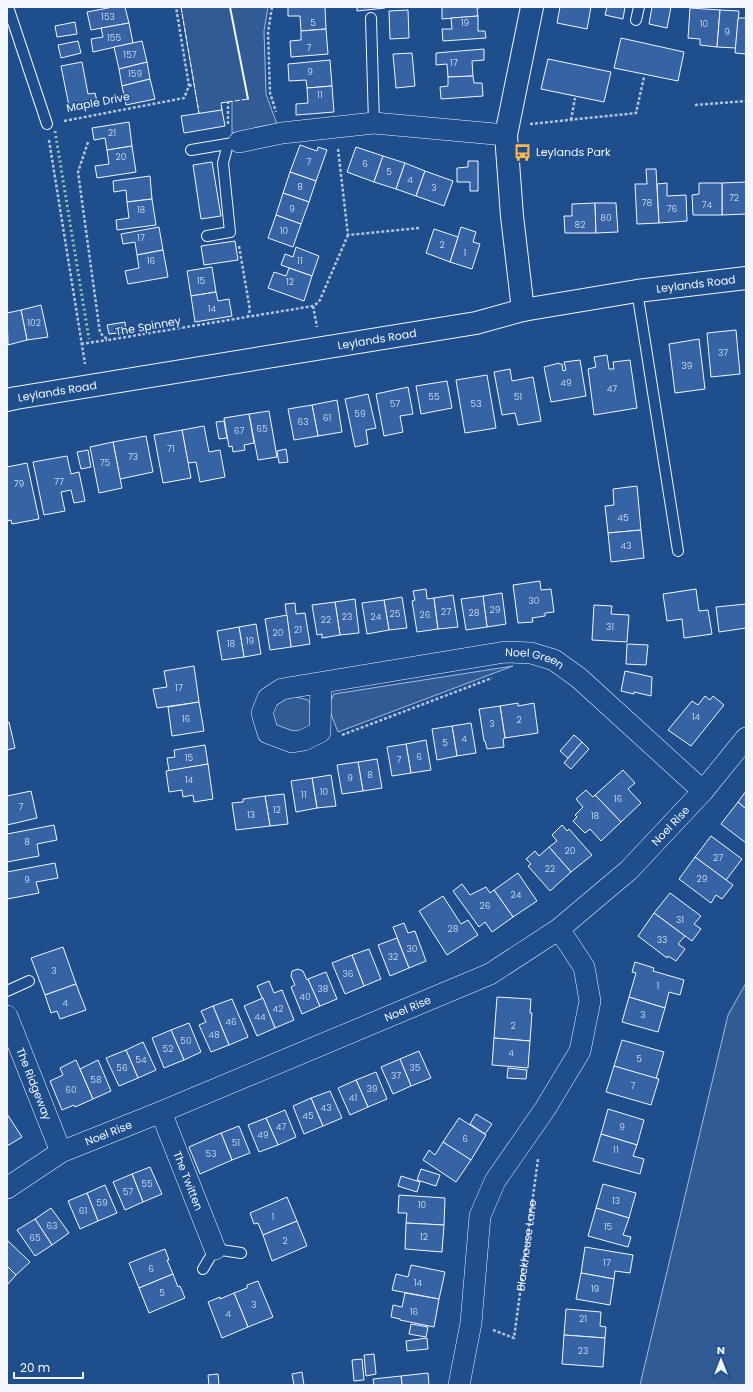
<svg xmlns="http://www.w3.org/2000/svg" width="753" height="1392" font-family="Poppins,sans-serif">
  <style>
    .built { fill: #305b95; stroke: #a8bbd7 }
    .building { fill: #3563a3; stroke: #f2f6ff }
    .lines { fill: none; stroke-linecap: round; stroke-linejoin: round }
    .lane-casing { stroke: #f2f6ff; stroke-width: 12 }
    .street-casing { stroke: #f2f6ff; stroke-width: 22 }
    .secondary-casing { stroke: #f2f6ff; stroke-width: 24 }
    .path { stroke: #b3c4dc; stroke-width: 2.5; stroke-dasharray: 3 2; stroke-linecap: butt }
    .lane { stroke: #1f4e8c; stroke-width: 10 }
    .street { stroke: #1f4e8c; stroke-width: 21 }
    .secondary { stroke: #1f4e8c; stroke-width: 22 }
    .hedge { stroke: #97c8a6; stroke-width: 3; stroke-dasharray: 2 3; stroke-linecap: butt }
    .fence { stroke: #f2f6ff; stroke-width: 1; stroke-dasharray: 5 2; stroke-linecap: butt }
    .wall { stroke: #f2f6ff; stroke-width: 2 }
    .labels { text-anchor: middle; stroke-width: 3; stroke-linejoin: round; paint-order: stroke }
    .number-label { font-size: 9px; fill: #c3d1e8 }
    .street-label { font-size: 11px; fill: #f2f6ff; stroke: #1f4e8c }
    .poi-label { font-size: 11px; fill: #f2f6ff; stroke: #1f4e8c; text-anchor: start }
  </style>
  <rect width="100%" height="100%" fill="#1f4e8c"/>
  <g class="built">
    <path d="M181 7H268L264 31 266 94 278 127 232 133V101L221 103 222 110 199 114Z"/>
    <path d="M513 666 338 732 328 706 334 694Z"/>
    <path d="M285 697H296L308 700 314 709 311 724 303 732 293 735 274 728 270 713 274 705Z"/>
    <path d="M746 983V1385H640L728 1015Z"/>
  </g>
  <g class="building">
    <path d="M113 7H125L129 23 91 30 87 12Z"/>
    <path d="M288 7H325L326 29 301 31 300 16H288Z"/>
    <path d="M357 7H385V8L357 11Z"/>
    <path d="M442 7H487L477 8 478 16 442 19Z"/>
    <path d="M560 7H591L587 29 557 23Z"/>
    <path d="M607 7H625L623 19 605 15Z"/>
    <path d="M652 7H671L667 28 649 24Z"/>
    <path d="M690 8 720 10 717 47 700 45V39L688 38Z"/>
    <path d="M408 10 409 38 390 39 389 11Z"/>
    <path d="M720 10 739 11 736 48 717 47Z"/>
    <path d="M478 16V31H485L486 38 443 41 442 29H452L451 18Z"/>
    <path d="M738 18H746V54L735 53Z"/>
    <path d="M75 22 77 34 57 37 55 26Z"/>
    <path d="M129 23 133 43 93 52 91 39 103 37 101 28Z"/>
    <path d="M326 29 328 54 291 57 290 41 301 40V31Z"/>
    <path d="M621 38 684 52 678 81 614 68Z"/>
    <path d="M78 41 81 53 61 58 58 45Z"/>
    <path d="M142 41 147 62 119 69 114 47Z"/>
    <path d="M484 49V60L472 61 473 76 448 77 447 64 436 65V53Z"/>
    <path d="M412 53 415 86 396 88 393 54Z"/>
    <path d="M548 59 611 72 604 102 541 89Z"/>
    <path d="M330 60 332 86 307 88 306 80 289 81 288 64Z"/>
    <path d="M82 62 88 94 95 93 98 106 70 111 61 66Z"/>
    <path d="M147 62 150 79 122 86 119 69Z"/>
    <path d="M473 76 474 83H482L483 96 441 99 440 87 448 86V77Z"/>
    <path d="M150 79 155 99 126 105 122 86Z"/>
    <path d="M332 86 334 112 296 115V104L308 103 307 88Z"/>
    <path d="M222 110 225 126 184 133 181 116Z"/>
    <path d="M129 122 132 146 107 150 105 138 94 140 92 128Z"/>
    <path d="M300 145 317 151 318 147 327 150 316 181 290 172Z"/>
    <path d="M132 146 136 172 97 178 95 166 109 164 107 150Z"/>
    <path d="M356 147 383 156 374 182 347 172Z"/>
    <path d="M383 156 405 163 396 189 374 182Z"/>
    <path d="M468 161H478V191H470V182H457V168L468 167Z"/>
    <path d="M212 162 221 216 201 219 193 165Z"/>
    <path d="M405 163 425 171 416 196 396 189Z"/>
    <path d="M646 169H656L659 223 637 224 635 184H647Z"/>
    <path d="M425 171 453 181 444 206 416 196Z"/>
    <path d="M290 172 316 181 309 202 283 193Z"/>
    <path d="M150 176 152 199 127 202 126 190 114 192 113 181Z"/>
    <path d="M746 182V214L722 215V183Z"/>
    <path d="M667 183V196L686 195 687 221 659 223 657 184Z"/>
    <path d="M699 183H722V215H693L692 195 699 194Z"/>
    <path d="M283 193 309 202 301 224 276 215Z"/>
    <path d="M152 199 156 225 117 230 116 220 129 218 127 202Z"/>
    <path d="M595 203 596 233H565L564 216H572V204Z"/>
    <path d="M595 203H616L618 232 596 233Z"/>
    <path d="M276 215 301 224 293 247 268 238Z"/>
    <path d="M159 227 163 250 137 255 135 242 123 244 121 234Z"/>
    <path d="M461 227 476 232 473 242 480 244 472 269 450 262Z"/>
    <path d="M434 229 458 237 450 262 426 253Z"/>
    <path d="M235 241 238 260 204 265 201 246Z"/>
    <path d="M296 247 319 256 312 276 281 265 285 254 293 257Z"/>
    <path d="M163 250 168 277 128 284 125 271 139 268 137 255Z"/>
    <path d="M212 267 216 292 191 296 187 271Z"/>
    <path d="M289 268 312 276 304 301 268 288 274 272 286 276Z"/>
    <path d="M216 292 218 301 229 299 232 316 195 322 191 296Z"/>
    <path d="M41 305 48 337 27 340 21 310Z"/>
    <path d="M21 310 27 340 8 345 7 313Z"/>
    <path d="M125 322 126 332 109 334 107 325Z"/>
    <path d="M736 330 740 374 711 377 707 333Z"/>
    <path d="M699 339 705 389 675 393 669 344Z"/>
    <path d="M607 355 609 369H614L613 362 630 360 637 408 594 415 588 369 596 367 594 357Z"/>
    <path d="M580 360 586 396 551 402 544 367 559 363V364H562L563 371 566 370 564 362Z"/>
    <path d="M510 369 512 381 533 377 541 421 518 425 515 413 502 415 494 372Z"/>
    <path d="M487 375 496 428 465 433 456 380Z"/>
    <path d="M447 381 452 408 421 414 416 386Z"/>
    <path d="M408 387 413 414 400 416 403 432 384 436 376 394Z"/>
    <path d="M368 394 376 428 366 430 368 444 355 447 345 399Z"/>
    <path d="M337 400 342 432 318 436 312 405Z"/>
    <path d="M312 405 318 436 294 440 288 409Z"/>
    <path d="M269 411 277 457 258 460 249 414Z"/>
    <path d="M249 414 254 443 244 445 245 450 233 452 232 446 229 447 224 418Z"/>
    <path d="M224 421 227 438 219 439 216 422Z"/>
    <path d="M204 426 209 452 220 450 225 477 200 482 196 462 188 463 182 430Z"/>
    <path d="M182 430 191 478 163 483 154 435Z"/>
    <path d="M146 436 153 472 120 479 113 442Z"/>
    <path d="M113 442 122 488 99 493 90 447Z"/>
    <path d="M286 449 288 462 279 463 277 451Z"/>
    <path d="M88 450 91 467 81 469 77 452Z"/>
    <path d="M67 456 71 474 79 472 85 501 74 503 71 490 61 492 65 511 44 515 33 462Z"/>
    <path d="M27 463 39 519 12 524 11 520 7 521V467Z"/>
    <path d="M637 486 641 530 608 533 605 506 614 505 613 489Z"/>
    <path d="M641 530 644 558 611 562 608 533Z"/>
    <path d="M540 581 541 590 551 589 554 612 545 613V616L532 618 533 622 518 623 513 585Z"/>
    <path d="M426 589 427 599 434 598 438 629 417 632 412 601 415 600 413 591Z"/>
    <path d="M696 589 699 611 708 610 712 634 684 638 682 619 667 621 663 594Z"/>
    <path d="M502 593 506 624 487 627 483 596Z"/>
    <path d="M453 595 458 627 438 629 434 598Z"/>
    <path d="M483 596 487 627 466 630 461 599Z"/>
    <path d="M402 597 407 628 389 630 384 600Z"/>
    <path d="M355 599 359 633 340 635 335 602Z"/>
    <path d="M384 600 389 630 367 634 362 603Z"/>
    <path d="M335 602 340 635 322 638V634L317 635 312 605Z"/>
    <path d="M295 603 296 614 305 613 310 644 291 647 285 604Z"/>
    <path d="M746 604V628L719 632 716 607Z"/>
    <path d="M594 605 612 606 611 614 629 615 627 642 592 640Z"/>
    <path d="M287 615 291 647 270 650 265 619Z"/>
    <path d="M256 624 261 654 244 657 239 627Z"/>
    <path d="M239 627 244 657 222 660 217 631Z"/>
    <path d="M627 644 648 645 646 665 626 664Z"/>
    <path d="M194 666 199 702 157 708 153 689 167 687 164 671Z"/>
    <path d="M625 671 652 677 651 696 634 692V694L621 691Z"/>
    <path d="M705 696 710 700 713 696 724 705 691 746 668 730 692 701 698 705Z"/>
    <path d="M199 702 204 731 172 736 168 707Z"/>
    <path d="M518 703V706L534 703 538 733 505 738 500 706Z"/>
    <path d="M500 706 505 738 503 739 504 747 487 749 485 741H484L479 709Z"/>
    <path d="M9 722 15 748 7 750V723Z"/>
    <path d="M471 723 476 753 457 756 452 726Z"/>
    <path d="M452 726 457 756 437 760 432 729Z"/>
    <path d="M574 735 582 742 568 758 560 751Z"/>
    <path d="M426 740 431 770 411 773 406 744Z"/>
    <path d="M582 742 589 749 571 769 564 763Z"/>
    <path d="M406 744 411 773 392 776 387 747Z"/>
    <path d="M205 745 208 764 169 771 167 758 175 757 174 750Z"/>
    <path d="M377 759 382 788 363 791 358 762Z"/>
    <path d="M358 762 363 791 342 794 337 765Z"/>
    <path d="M208 764 213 799 194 802 193 795 183 797 182 790 169 792 166 771Z"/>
    <path d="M623 770 635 783 628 789 641 803 621 822 595 795Z"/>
    <path d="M331 775 336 806 317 808 312 778Z"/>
    <path d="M312 778 317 808 296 812 291 781Z"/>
    <path d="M586 790 593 797 595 795 621 822 601 841 590 829 585 833 573 821 577 817 575 815 583 807 576 799Z"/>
    <path d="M31 791 37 818 7 825V796Z"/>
    <path d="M746 791V809L738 802Z"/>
    <path d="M284 794 288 824 270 826 265 796Z"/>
    <path d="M265 796 270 826 236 830 232 803 243 802V799Z"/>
    <path d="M738 802 746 809V843L721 824Z"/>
    <path d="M54 825 57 840 37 844 39 856 7 862V834Z"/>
    <path d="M562 825 567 831 569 829 592 855 571 872 549 847 557 841 552 835Z"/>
    <path d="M711 836 742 859 726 880 695 857Z"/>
    <path d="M549 847 571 872 550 891 528 866 531 864 526 859 535 851 539 856Z"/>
    <path d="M695 857 733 885 722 899 716 895 711 903 679 879Z"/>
    <path d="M55 863 58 878 36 882 39 893 7 899V872Z"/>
    <path d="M518 873 537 901 513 917 494 890Z"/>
    <path d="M462 884 470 895 486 887 490 893 494 890 513 917 492 932 485 922 479 927 453 891Z"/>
    <path d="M670 893 701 916 694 924 701 929 692 941 654 913Z"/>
    <path d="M443 896 461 924 468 920 478 935 447 955 419 911Z"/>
    <path d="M654 913 685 936 678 944 685 949 676 961 668 956 667 958 638 936Z"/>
    <path d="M404 923 408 933 415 931 426 961 409 968 393 927Z"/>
    <path d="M397 938 409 968 390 976 378 945Z"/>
    <path d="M63 947 76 984 45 995 31 958Z"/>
    <path d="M369 949 381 979 364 986 352 955Z"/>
    <path d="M352 955 364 986 345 994 332 963Z"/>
    <path d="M635 962 654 968 653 971 684 980 680 995 669 992 665 1008 629 997 636 973 632 972Z"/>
    <path d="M298 969 303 971 307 980 308 979 320 1006 302 1014 291 987 295 985 291 976 292 971Z"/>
    <path d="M326 972 337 999 320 1006 308 979Z"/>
    <path d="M269 981 274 993 282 990 294 1020 275 1028 257 986Z"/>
    <path d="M76 984 86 1010 60 1019 57 1011 51 1013 45 995Z"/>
    <path d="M497 997 531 999 530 1013H532L530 1041 494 1038Z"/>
    <path d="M629 997 665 1008 658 1032 622 1022Z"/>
    <path d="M263 998 275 1028 257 1036 244 1006Z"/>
    <path d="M232 999 248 1037 229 1045 213 1006Z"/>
    <path d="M213 1006 229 1045 211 1052 199 1025 206 1022 201 1011Z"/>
    <path d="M189 1023 201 1052 184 1060 171 1030Z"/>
    <path d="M171 1030 184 1060 164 1068 152 1038Z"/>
    <path d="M494 1038 530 1041 528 1068 492 1065Z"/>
    <path d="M622 1040 664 1052 656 1079 614 1066Z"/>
    <path d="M143 1042 156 1070 138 1078 126 1050Z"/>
    <path d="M126 1050 138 1078 119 1086 106 1058Z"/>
    <path d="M419 1051 431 1078 411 1086 400 1059Z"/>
    <path d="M400 1059 411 1086 393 1094 381 1067Z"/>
    <path d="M76 1060 93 1099 75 1107 74 1105 62 1110 50 1081 63 1075 60 1068Z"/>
    <path d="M98 1060 111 1091 93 1099 80 1069Z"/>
    <path d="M614 1066 659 1079 651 1105 606 1092Z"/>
    <path d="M508 1068 527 1070 526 1079 507 1078Z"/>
    <path d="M376 1072 387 1099 368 1107 356 1080Z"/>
    <path d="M356 1080 368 1107 350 1115 338 1088Z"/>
    <path d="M330 1091 342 1118 323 1126 311 1098Z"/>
    <path d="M311 1098 323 1126 304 1134 293 1106Z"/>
    <path d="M608 1109 644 1120 637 1145 601 1134Z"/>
    <path d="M285 1110 296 1137 278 1145 266 1118Z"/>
    <path d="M7 1114 22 1137 7 1146Z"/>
    <path d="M476 1114 492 1124 485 1134 470 1124Z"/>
    <path d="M266 1118 278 1145 259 1152 248 1125Z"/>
    <path d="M459 1118 486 1135 471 1160 443 1142Z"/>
    <path d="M239 1126 250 1153 232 1160 221 1133Z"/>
    <path d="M221 1133 232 1160 200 1174 189 1147Z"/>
    <path d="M601 1134 637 1145 633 1156 644 1159 640 1174 593 1161Z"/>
    <path d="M443 1142 471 1160 456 1182 423 1160 429 1150 435 1155Z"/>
    <path d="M150 1167 162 1194 143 1202 132 1174Z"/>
    <path d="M421 1169 440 1175 436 1186 417 1180Z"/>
    <path d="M132 1174 143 1202 125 1210 113 1182Z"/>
    <path d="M401 1176 420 1182 417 1192 398 1186Z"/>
    <path d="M603 1184 636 1193 629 1218 596 1208Z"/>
    <path d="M105 1185 117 1213 98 1221 87 1193Z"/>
    <path d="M87 1193 98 1221 80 1229 68 1201Z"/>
    <path d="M399 1195 445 1198 444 1225 406 1223 407 1213H398Z"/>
    <path d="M287 1197 297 1221 263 1235 258 1223 254 1224 250 1213Z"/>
    <path d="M51 1208 69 1233 52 1245 35 1219Z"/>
    <path d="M596 1208 629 1218 623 1235 631 1237 628 1247 588 1236Z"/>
    <path d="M35 1219 52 1245 35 1256 17 1230Z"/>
    <path d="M297 1221 307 1246 272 1261 263 1235Z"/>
    <path d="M406 1223 444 1225 442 1252 405 1249Z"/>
    <path d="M7 1240 30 1262 16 1275 7 1266Z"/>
    <path d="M585 1247 633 1255 630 1273 615 1271 614 1279 581 1273Z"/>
    <path d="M165 1249 169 1260H167L173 1274 139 1288 129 1263Z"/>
    <path d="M411 1265 445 1272 439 1299 392 1290 396 1274 408 1277Z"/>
    <path d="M7 1266 16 1275 7 1285Z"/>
    <path d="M581 1273 614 1279 610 1305 576 1299Z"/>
    <path d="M173 1274 178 1287 180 1286 185 1298 149 1313 139 1288Z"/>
    <path d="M258 1281 273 1317 248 1327 234 1293 247 1288V1285Z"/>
    <path d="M234 1293 248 1327 222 1338 208 1302 220 1297V1299Z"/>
    <path d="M405 1293 439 1299 434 1327 400 1320V1319L391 1317 393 1305 402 1307Z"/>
    <path d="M566 1309 601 1312 600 1326 606 1327 605 1338 564 1335Z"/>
    <path d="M411 1324 428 1327 426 1337 409 1334Z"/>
    <path d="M564 1335 605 1338 603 1367 562 1364Z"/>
    <path d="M427 1338 428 1349 407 1351 406 1341Z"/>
    <path d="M374 1354 376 1374 366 1376 364 1355Z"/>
    <path d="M362 1359 364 1380 354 1381 352 1360Z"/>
    <path d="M302 1372 304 1385H294L292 1374Z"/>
    <path d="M428 1373 429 1385H402L401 1376Z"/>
    <path d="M218 1374 219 1385H209L208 1375Z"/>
    <path d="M401 1376 402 1385H374L373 1379Z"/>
  </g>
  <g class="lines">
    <defs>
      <g id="lane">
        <path d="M8 7 47 124"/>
        <path d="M371 18 374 123"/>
        <path d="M636 20 639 7"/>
        <path d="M191 150 233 143"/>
        <path d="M207 236 230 232 223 163 228 144"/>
        <path d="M637 291 678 551"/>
        <path d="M7 991 29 981"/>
        <path d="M203 1269 215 1249 241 1253"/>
      </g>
      <g id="street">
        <path d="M239 142 282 133 374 123 506 135"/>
        <path id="s2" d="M321 683 320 732 304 740 292 742 268 733 262 713 268 698 282 689 505 652 531 653 554 660 579 678 703 791"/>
        <path id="s3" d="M7 1016 61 1152"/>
        <path id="s4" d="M161 1112 215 1249"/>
        <path id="s5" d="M7 1188 61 1152 161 1112 490 974 559 929 629 870 703 791 746 738"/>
        <path d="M459 1385 471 1323 480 1216 495 1181 545 1109 580 1051 590 1001 584 967 559 929"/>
      </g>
      <g id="secondary">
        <path d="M523 310 512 216 506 135 532 7"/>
        <path id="s6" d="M7 400 16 398 476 323 523 310 637 291 746 278"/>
      </g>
    </defs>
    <use href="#lane" class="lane-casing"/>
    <use href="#street" class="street-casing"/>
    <use href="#secondary" class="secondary-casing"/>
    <g class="path">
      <path d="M272 7 268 32 270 93 276 112"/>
      <path d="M189 86 194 84"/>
      <path d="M695 105 746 101"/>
      <path d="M571 120 575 98"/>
      <path d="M64 121 184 98 189 86 176 7"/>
      <path d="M228 124V102"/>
      <path d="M530 124 636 113 644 77"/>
      <path d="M49 140 85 364"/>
      <path d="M88 142 78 172 100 333 108 340 313 306 319 302 348 235"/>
      <path d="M338 149 348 235 419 228"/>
      <path d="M239 246 250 310 248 316"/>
      <path d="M313 306 317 327"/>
      <path d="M81 344 107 340"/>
      <path d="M342 735 492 678"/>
      <path id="s1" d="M493 1330 514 1338 538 1159"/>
    </g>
    <use href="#lane" class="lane"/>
    <use href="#street" class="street"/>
    <use href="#secondary" class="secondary"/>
    <path class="hedge" d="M55 131 89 339"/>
    <g class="fence">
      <path d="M181 7 199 113"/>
      <path d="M222 110 221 103 248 99"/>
    </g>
    <path class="wall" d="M230 7 248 99"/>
  </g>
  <defs>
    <symbol id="bus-bare" viewBox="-9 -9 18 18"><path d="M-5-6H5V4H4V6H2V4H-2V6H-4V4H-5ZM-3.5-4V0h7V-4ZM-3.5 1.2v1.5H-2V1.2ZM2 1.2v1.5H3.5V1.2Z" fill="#ffb74d" stroke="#1f4e8c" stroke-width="2.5" paint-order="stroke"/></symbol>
  </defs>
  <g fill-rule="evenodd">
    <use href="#bus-bare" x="510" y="140" width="25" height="25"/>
  </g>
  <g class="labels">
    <g class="number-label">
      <text x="108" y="20">153</text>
      <text x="313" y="26">5</text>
      <text x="465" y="26">19</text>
      <text x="704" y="27">10</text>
      <text x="727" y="35">9</text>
      <text x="114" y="41">155</text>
      <text x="309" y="51">7</text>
      <text x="130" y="58">157</text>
      <text x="454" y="66">17</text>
      <text x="310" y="75">9</text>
      <text x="135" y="77">159</text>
      <text x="320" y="98">11</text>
      <text x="112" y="136">21</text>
      <text x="121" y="160">20</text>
      <text x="309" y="165">7</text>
      <text x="365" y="167">6</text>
      <text x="389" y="175">5</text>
      <text x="410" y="183">4</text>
      <text x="300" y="190">8</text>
      <text x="434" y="191">3</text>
      <text x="734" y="201">72</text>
      <text x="647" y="206">78</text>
      <text x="707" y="208">74</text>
      <text x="292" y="212">9</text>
      <text x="672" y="212">76</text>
      <text x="141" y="213">18</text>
      <text x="606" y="221">80</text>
      <text x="580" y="228">82</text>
      <text x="284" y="234">10</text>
      <text x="141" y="241">17</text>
      <text x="442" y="248">2</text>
      <text x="465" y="256">1</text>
      <text x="151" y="264">16</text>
      <text x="300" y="264">11</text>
      <text x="201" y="284">15</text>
      <text x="290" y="285">12</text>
      <text x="212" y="312">14</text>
      <text x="34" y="326">102</text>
      <text x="723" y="356">37</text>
      <text x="687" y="369">39</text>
      <text x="566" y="386">49</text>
      <text x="612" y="392">47</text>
      <text x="434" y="400">55</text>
      <text x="518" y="400">51</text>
      <text x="395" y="407">57</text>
      <text x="476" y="407">53</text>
      <text x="360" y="417">59</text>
      <text x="327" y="421">61</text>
      <text x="303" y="425">63</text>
      <text x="262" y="432">65</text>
      <text x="239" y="434">67</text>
      <text x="171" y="452">71</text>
      <text x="133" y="460">73</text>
      <text x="105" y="466">75</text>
      <text x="59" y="485">77</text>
      <text x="19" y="487">79</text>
      <text x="623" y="521">45</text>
      <text x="626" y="549">43</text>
      <text x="534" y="604">30</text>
      <text x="495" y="613">29</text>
      <text x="446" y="615">27</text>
      <text x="474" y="616">28</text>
      <text x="395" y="617">25</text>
      <text x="425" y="618">26</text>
      <text x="347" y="620">23</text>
      <text x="376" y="620">24</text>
      <text x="326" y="623">22</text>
      <text x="610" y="630">31</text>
      <text x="298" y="633">21</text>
      <text x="278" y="636">20</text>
      <text x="250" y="644">19</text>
      <text x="231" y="647">18</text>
      <text x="179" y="691">17</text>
      <text x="696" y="720">14</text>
      <text x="186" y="722">16</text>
      <text x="519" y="723">2</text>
      <text x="492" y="727">3</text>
      <text x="464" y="742">4</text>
      <text x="445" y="746">5</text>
      <text x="419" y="760">6</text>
      <text x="189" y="761">15</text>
      <text x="399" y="763">7</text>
      <text x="370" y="778">8</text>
      <text x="350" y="781">9</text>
      <text x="189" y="783">14</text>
      <text x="324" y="795">10</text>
      <text x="304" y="798">11</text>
      <text x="618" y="802">16</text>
      <text x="21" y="810">7</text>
      <text x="277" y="813">12</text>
      <text x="251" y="818">13</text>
      <text x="595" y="819">18</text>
      <text x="27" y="845">8</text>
      <text x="570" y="854">20</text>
      <text x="718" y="861">27</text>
      <text x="550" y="872">22</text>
      <text x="702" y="882">29</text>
      <text x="27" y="883">9</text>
      <text x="516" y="898">24</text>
      <text x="485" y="909">26</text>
      <text x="680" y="923">31</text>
      <text x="453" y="932">28</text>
      <text x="662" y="943">33</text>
      <text x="412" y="952">30</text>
      <text x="393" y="960">32</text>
      <text x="54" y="974">3</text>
      <text x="348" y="977">36</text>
      <text x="658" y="989">1</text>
      <text x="323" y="992">38</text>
      <text x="305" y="1000">40</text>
      <text x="65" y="1006">4</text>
      <text x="278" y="1012">42</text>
      <text x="643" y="1018">3</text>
      <text x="260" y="1020">44</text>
      <text x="231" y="1025">46</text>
      <text x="513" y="1029">2</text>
      <text x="214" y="1038">48</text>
      <text x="186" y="1044">50</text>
      <text x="168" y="1052">52</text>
      <text x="511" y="1056">4</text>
      <text x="639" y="1062">5</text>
      <text x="141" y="1063">54</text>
      <text x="122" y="1071">56</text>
      <text x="415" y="1071">35</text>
      <text x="396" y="1079">37</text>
      <text x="96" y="1083">58</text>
      <text x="633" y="1089">7</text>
      <text x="372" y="1092">39</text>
      <text x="71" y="1093">60</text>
      <text x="353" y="1101">41</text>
      <text x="326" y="1111">43</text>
      <text x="308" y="1119">45</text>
      <text x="281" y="1130">47</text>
      <text x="622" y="1130">9</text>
      <text x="263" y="1138">49</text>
      <text x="465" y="1142">6</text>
      <text x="236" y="1146">51</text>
      <text x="616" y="1153">11</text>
      <text x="211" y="1157">53</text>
      <text x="147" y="1187">55</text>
      <text x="128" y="1195">57</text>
      <text x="616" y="1204">13</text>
      <text x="102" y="1206">59</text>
      <text x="422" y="1208">10</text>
      <text x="83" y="1214">61</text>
      <text x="273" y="1220">1</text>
      <text x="52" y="1229">63</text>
      <text x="608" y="1230">15</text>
      <text x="424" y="1240">12</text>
      <text x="35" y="1241">65</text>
      <text x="285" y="1244">2</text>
      <text x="607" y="1266">17</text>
      <text x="151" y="1272">6</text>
      <text x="418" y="1286">14</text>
      <text x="595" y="1292">19</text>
      <text x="162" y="1296">5</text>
      <text x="254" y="1308">3</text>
      <text x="414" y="1315">16</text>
      <text x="228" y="1317">4</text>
      <text x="583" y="1322">21</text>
      <text x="583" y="1354">23</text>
    </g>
    <g class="street-label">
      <text transform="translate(98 102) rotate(-11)" y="4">Maple Drive</text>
      <text dy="4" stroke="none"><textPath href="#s6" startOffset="699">Leylands Road</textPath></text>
      <text transform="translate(148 326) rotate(-10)" y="4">The Spinney</text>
      <text dy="4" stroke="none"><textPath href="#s6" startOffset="375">Leylands Road</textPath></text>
      <text dy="4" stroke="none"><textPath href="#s6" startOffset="51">Leylands Road</textPath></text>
      <text dy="4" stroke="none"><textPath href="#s2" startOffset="415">Noel Green</textPath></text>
      <text dy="4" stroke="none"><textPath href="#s5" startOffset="764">Noel Rise</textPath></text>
      <text dy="4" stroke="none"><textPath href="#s5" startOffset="440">Noel Rise</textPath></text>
      <text dy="4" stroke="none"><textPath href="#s3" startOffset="73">The Ridgeway</textPath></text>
      <text dy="4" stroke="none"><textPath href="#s5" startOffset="116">Noel Rise</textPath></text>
      <text dy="4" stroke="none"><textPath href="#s4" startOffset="74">The Twitten</textPath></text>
      <text dy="4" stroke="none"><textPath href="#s1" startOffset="116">Blackhouse Lane</textPath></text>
    </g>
    <g class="poi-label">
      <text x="536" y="156">Leylands Park</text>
    </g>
  </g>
  <rect width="753" height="1392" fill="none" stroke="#f2f6ff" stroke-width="16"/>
  <g transform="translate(721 1360)" stroke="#1f4e8c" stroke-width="3" paint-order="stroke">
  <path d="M0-3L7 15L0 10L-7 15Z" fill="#f2f6ff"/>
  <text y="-6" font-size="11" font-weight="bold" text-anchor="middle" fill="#f2f6ff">N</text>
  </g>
  <path d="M14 1372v6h69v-6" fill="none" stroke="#f2f6ff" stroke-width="2"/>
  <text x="20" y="1372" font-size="12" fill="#f2f6ff" stroke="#1f4e8c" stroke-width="3" paint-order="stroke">20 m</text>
</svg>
